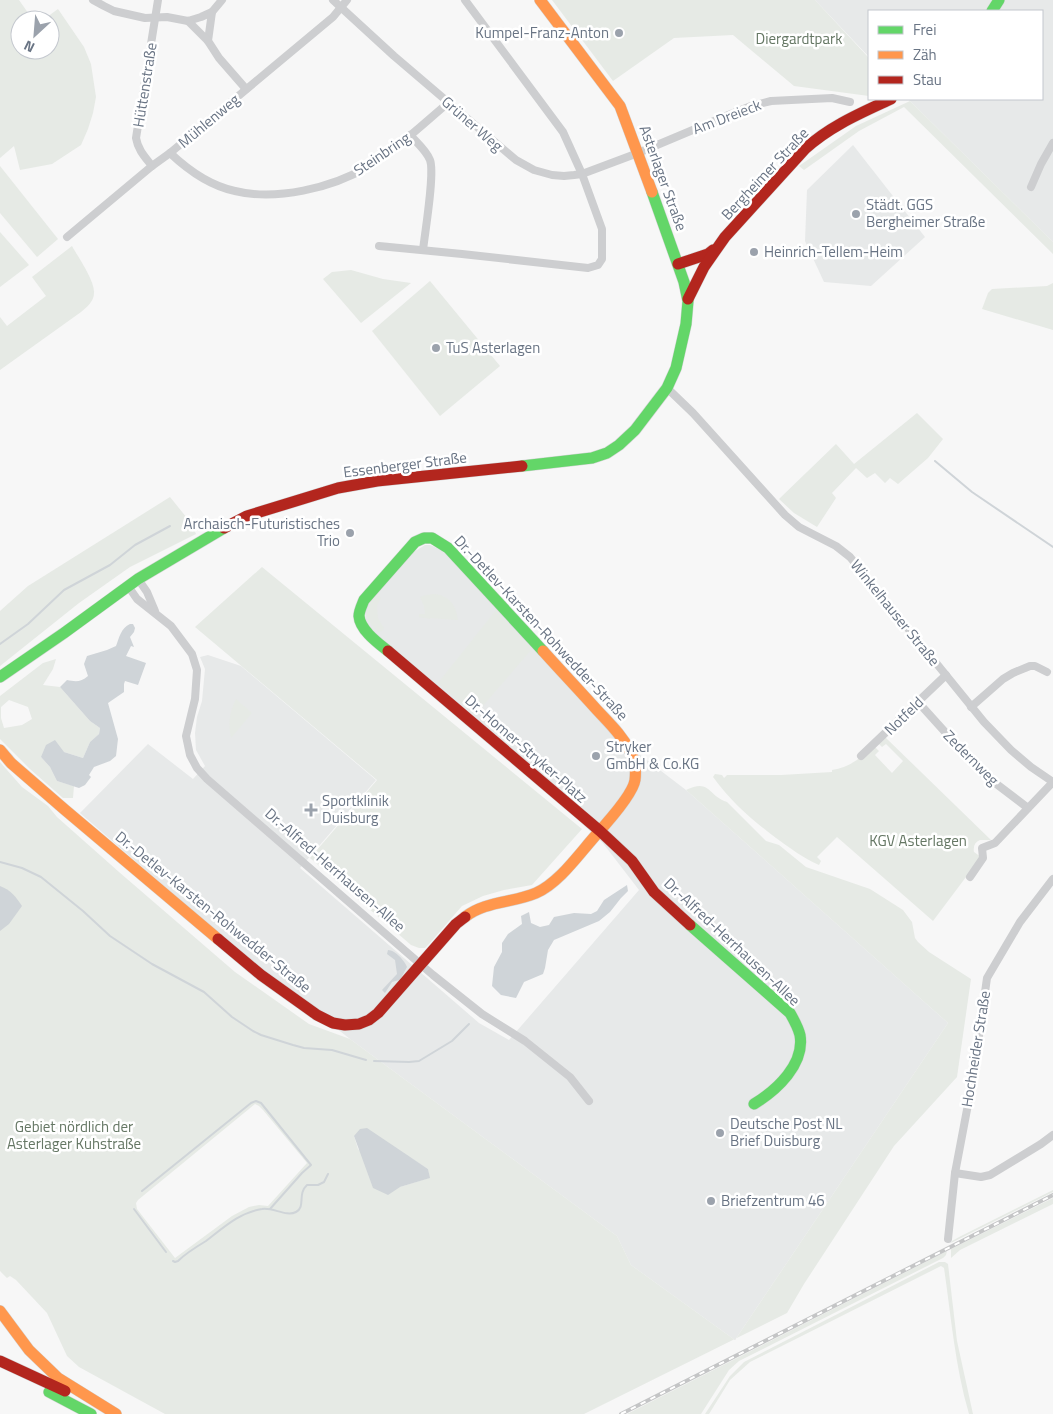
<svg xmlns="http://www.w3.org/2000/svg" width="1053" height="1414" font-family="'Titillium Web',sans-serif">
  <style>
    .built { fill: #e7e9e9 }
    .green { fill: #e6eae5; fill-rule: evenodd }
    .water { fill: #cfd4d8 }
    .lines { fill: none; stroke-linecap: round; stroke-linejoin: round }
    .stream { stroke: #cfd4d8; stroke-width: 2 }
    .fast-casing { stroke: #d3d4d5; stroke-width: 12 }
    .slow-casing { stroke: #d3d4d5; stroke-width: 12 }
    .jam-casing { stroke: #d3d4d5; stroke-width: 12 }
    .street { stroke: #cdced0; stroke-width: 8 }
    .fast { stroke: #63d668; stroke-width: 11 }
    .slow { stroke: #ff974d; stroke-width: 11 }
    .jam { stroke: #b3261e; stroke-width: 11 }
    .rail-casing { stroke: #c4c5c6; stroke-width: 4 }
    .rail { stroke: #fff; stroke-width: 2; stroke-dasharray: 5.5; stroke-linecap: butt }
    .poi-dot { fill: #9ba2ac; stroke: #fff; stroke-width: 2 }
    .labels { text-anchor: middle; stroke-width: 5; stroke-linejoin: round; paint-order: stroke }
    .poi-label { font-size: 15px; fill: #697484; stroke: #fff; text-anchor: start }
    .park-label { font-size: 15px; fill: #657764; stroke: #fff }
    .street-label { font-size: 15px; fill: #697484; stroke: #fff }
  </style>
  <rect width="100%" height="100%" fill="#f7f7f7"/>
  <g class="built">
    <path d="M815 0H1053V242L908 99H1042V11H869V57Z"/>
    <path d="M853 145 925 237 871 286 824 282 805 241 807 190Z"/>
    <path d="M425 545H430L439 549 446 554 614 735 686 790 948 1023 735 1340 631 1265 617 1236 350 1039 247 958 80 813 148 744 193 779 205 766 196 750 195 733 197 717 202 701 205 669 200 657 208 655 241 666 376 780 300 868 479 1023 509 1040 639 890 602 842 373 632 366 620 365 612 367 605 412 553Z"/>
  </g>
  <g class="green">
    <path d="M0 0H19L33 20H20V50H50V20H43L58 9 84 47 91 64 96 97 93 113 88 129 81 145 52 164 20 170 14 146 0 158Z"/>
    <path d="M552 0H815L869 58V96L794 86 733 35 674 38 613 81Z"/>
    <path d="M910 101 1053 242V254L904 107 859 131 804 170 799 166 856 126Z"/>
    <path d="M0 166 58 239 37 257 0 213Z"/>
    <path d="M0 232 29 265 0 287Z"/>
    <path d="M72 246C78 257 95 281 94 293 94 301 87 307 81 312L0 370V317L7 326 46 296 32 277Z"/>
    <path d="M351 270 383 279 411 283 361 323 323 279 332 272Z"/>
    <path d="M430 281 500 366 440 416 372 331Z"/>
    <path d="M1053 283V330L982 309 988 293 992 289 1047 286Z"/>
    <path d="M917 413 943 439 928 458 898 484 890 478 885 483 875 473 867 478 856 468 832 493 836 498 817 527 794 513 779 499 836 444 854 464Z"/>
    <path d="M170 497 191 523 196 534 130 567 79 603 0 666V611L28 586Z"/>
    <path d="M262 567 582 829 532 885 504 890 483 896 462 906 429 944 425 948H419L411 945 310 858 377 780 195 627Z"/>
    <path d="M434 594C449 595 456 605 458 620L431 618 430 619 419 617V614H425L424 606 420 597 426 595Z"/>
    <path d="M375 596H379L381 598 377 606 378 618 384 628 382 631 379 632C364 619 363 612 375 596Z"/>
    <path d="M496 610 532 649 475 715 438 683Z"/>
    <path d="M56 659 53 669 43 685 60 687 90 721 100 728 99 734 90 742 83 758 64 752 41 757 50 767 57 781 74 786 73 798H63L30 769 0 739V696L43 663ZM9 700 28 707 32 719 22 725 4 728 1 718V707Z"/>
    <path d="M236 699 252 713 231 738C228 724 229 713 236 699Z"/>
    <path d="M885 737 991 840H980C975 842 973 846 974 852L981 857 933 921 837 837 817 857 821 861 819 865C803 858 790 848 776 838 751 819 732 803 713 777L715 774 722 775 724 778 727 775H781L832 772V770C850 767 861 758 874 746L879 751 875 755 892 773 903 761 886 744 882 747 878 743Z"/>
    <path d="M0 762 22 787 48 806 57 817 119 872 235 972 309 1024 350 1039 617 1236 631 1265 735 1340 948 1023 686 790C710 778 708 796 727 802L766 841 779 845 806 867 870 889 903 910 912 922 915 938 918 942 929 952 971 979 957 1077 894 1146 804 1284 787 1313 584 1414H165L79 1367 67 1356 47 1313 16 1280 10 1276 7 1278 0 1271ZM255 1104 259 1106 263 1110 307 1163 268 1206 259 1205 249 1207 232 1216 175 1258 137 1209 136 1203 138 1200ZM354 1136 411 1158 428 1169 429 1178 400 1187 358 1149Z"/>
    <path d="M1053 1190V1192L951 1243 952 1241 961 1236Z"/>
    <path d="M1053 1198V1204L960 1250 951 1258V1249Z"/>
    <path d="M947 1251 946 1255 943 1258 739 1361 729 1370 701 1414H627Z"/>
    <path d="M939 1262H945L948 1264 957 1341 973 1414H969C955 1366 951 1316 944 1268L941 1266 750 1362 730 1380 709 1414H705L730 1376 744 1362Z"/>
  </g>
  <g class="water">
    <path d="M130 624H133L135 628 134 632 130 637 134 647 131 646 126 656 146 663 138 685 125 681 124 684V692L108 703 118 739 116 756 110 761 94 767 89 775 91 777 85 785 79 788 57 781 50 767 41 757 46 745 55 740 64 752 83 758 90 742 99 734 100 728 90 721 60 687 67 680C76 682 81 682 88 676L84 664 87 656 107 650 116 646C119 638 121 628 130 624Z"/>
    <path d="M627 885 628 891 621 898 610 912 599 921 554 940 548 950 545 968 543 974 524 982 516 998 501 995 492 986 494 967 502 952V943L508 934 522 924 521 916 529 912 531 923 540 927 549 925 554 917 574 913 591 914 597 911 604 900Z"/>
    <path d="M0 886C11 890 16 897 22 906L9 924 0 931Z"/>
    <path d="M388 950C395 950 405 961 407 967L401 978 399 980 392 982 385 993 382 990 397 974 395 960 387 954Z"/>
    <path d="M367 1128 428 1169 430 1178 400 1187 388 1195 373 1188 354 1136 360 1129Z"/>
  </g>
  <g class="lines">
    <g class="stream">
      <path d="M935 461 972 492 1053 547"/>
      <path d="M0 644 28 624 64 590 110 565 135 545 170 526"/>
      <path d="M0 862 22 868 41 877 83 911 110 936 152 964 204 992 232 1017 253 1031 261 1035 293 1045 304 1048 332 1050 366 1060"/>
      <path d="M374 1061 409 1062 419 1061 452 1041 469 1024"/>
      <path d="M142 1191 251 1103 256 1101 261 1103 311 1165 302 1173 270 1209"/>
      <path d="M134 1209 166 1252"/>
      <path d="M173 1261 175 1262 178 1261C186 1253 196 1247 206 1241 223 1228 240 1212 262 1209 273 1207 286 1217 296 1212 306 1207 297 1194 307 1185H318L324 1182 328 1174"/>
    </g>
    <defs>
      <g id="fast">
        <path d="M992 11 999 0"/>
        <path d="M522 466 592 458 607 453 619 445 635 430 667 388 676 368 686 324 688 301 684 282 652 192"/>
        <path d="M388 651C378 643 360 630 359 616 359 611 362 605 364 600L415 542 424 538H432L448 548 543 651"/>
        <path d="M0 677 64 633 138 579 224 528"/>
        <path d="M690 925 790 1013C794 1020 798 1027 800 1035 805 1064 777 1090 754 1104"/>
        <path d="M49 1392 91 1414"/>
      </g>
      <g id="slow">
        <path d="M540 0 620 106 652 192"/>
        <path d="M0 750 11 763 64 809 218 939"/>
        <path d="M465 917C485 901 513 903 536 893 559 883 579 854 596 835 606 824 633 794 635 780 636 771 635 759 630 751 622 735 609 723 597 710 579 690 561 671 543 651"/>
        <path d="M0 1311 29 1350 58 1378 116 1414"/>
      </g>
      <g id="jam">
        <path d="M678 264 708 254 713 250"/>
        <path d="M688 299 704 267 725 237 805 149C830 126 861 113 891 99"/>
        <path d="M224 528 247 516 338 488 377 481 522 466"/>
        <path d="M388 651 600 831 632 861 654 892 690 925"/>
        <path d="M218 939 261 975 317 1015 333 1023 345 1025 359 1024 369 1020 378 1013 456 924 465 917"/>
        <path d="M0 1361 65 1391"/>
      </g>
    </defs>
    <use href="#fast" class="fast-casing"/>
    <use href="#slow" class="slow-casing"/>
    <use href="#jam" class="jam-casing"/>
    <g class="street">
      <path d="M93 0 104 6 114 11 145 18 167 17 188 21 201 17 212 12"/>
      <path d="M222 0 212 12 208 41 219 58 246 89"/>
      <path d="M333 0 394 56 516 160 534 170 552 175 564 176 574 175 582 174 638 153 726 116 751 106 771 101 832 98 850 102"/>
      <path d="M188 21 208 41"/>
      <path d="M410 135C417 143 426 150 430 160 435 173 425 232 423 250"/>
      <path d="M170 153C188 170 211 186 235 191 276 201 332 188 367 167 397 149 422 125 448 103"/>
      <path d="M152 166C145 157 138 150 136 138L158 0"/>
      <path d="M1031 187 1041 164 1053 143"/>
      <path d="M67 237 152 166 170 153 333 17 347 0"/>
      <path d="M379 246 462 254 588 268 598 265 602 259V229L582 174 563 132 465 0"/>
      <path d="M667 388 693 413 785 515 799 527 836 546 850 557 984 722 1011 750 1031 767 1053 782"/>
      <path d="M138 579 147 592 155 611"/>
      <path d="M128 586 137 599 171 626 192 654 197 670 195 699 186 736 190 755 197 768 207 779 433 975 482 1014 525 1041 570 1077 589 1101"/>
      <path d="M918 702 982 773 1028 808"/>
      <path d="M971 707 1003 679 1013 673 1030 666H1035L1047 672"/>
      <path d="M861 756 946 675"/>
      <path d="M970 877 983 858 982 848 995 843 1053 782"/>
      <path d="M955 1173 981 1177 990 1175 1041 1144 1053 1135"/>
      <path d="M948 1239 955 1173 973 1078 987 978 1020 922 1053 879"/>
    </g>
    <use href="#fast" class="fast"/>
    <use href="#slow" class="slow"/>
    <use href="#jam" class="jam"/>
    <defs>
      <path id="rail" d="M621 1414 1053 1195"/>
    </defs>
    <use href="#rail" class="rail-casing"/>
    <use href="#rail" class="rail"/>
  </g>
  <g class="poi-dot">
    <circle cx="619" cy="33" r="5"/>
    <circle cx="856" cy="214" r="5"/>
    <circle cx="754" cy="252" r="5"/>
    <circle cx="436" cy="348" r="5"/>
    <circle cx="350" cy="533" r="5"/>
    <circle cx="596" cy="756" r="5"/>
    <path d="M308.5 802.5h5v5h5v5h-5v5h-5v-5h-5v-5h5z"/>
    <circle cx="720" cy="1133" r="5"/>
    <circle cx="711" cy="1201" r="5"/>
  </g>
  <g class="labels">
    <g class="poi-label">
      <text x="609" y="38" text-anchor="end">Kumpel-Franz-Anton</text>
      <text x="866" y="210">Städt. GGS<tspan x="866" dy="17">Bergheimer Straße</tspan></text>
      <text x="764" y="257">Heinrich-Tellem-Heim</text>
      <text x="446" y="353">TuS Asterlagen</text>
      <text x="340" y="529" text-anchor="end">Archaisch-Futuristisches<tspan x="340" dy="17">Trio</tspan></text>
      <text x="606" y="752">Stryker<tspan x="606" dy="17">GmbH &amp; Co.KG</tspan></text>
      <text x="322" y="806">Sportklinik<tspan x="322" dy="17">Duisburg</tspan></text>
      <text x="730" y="1129">Deutsche Post NL<tspan x="730" dy="17">Brief Duisburg</tspan></text>
      <text x="721" y="1206">Briefzentrum 46</text>
    </g>
    <g class="park-label">
      <text x="799" y="44">Diergardtpark</text>
      <text x="918" y="846">KGV Asterlagen</text>
      <text x="74" y="1132">Gebiet nördlich der<tspan x="74" dy="17">Asterlager Kuhstraße</tspan></text>
    </g>
    <g class="street-label">
      <text transform="translate(145 85) rotate(-81)" y="5">Hüttenstraße</text>
      <text transform="translate(727 117) rotate(-21)" y="5">Am Dreieck</text>
      <text transform="translate(209 121) rotate(-40)" y="5">Mühlenweg</text>
      <text transform="translate(472 124) rotate(41)" y="5">Grüner Weg</text>
      <text transform="translate(382 154) rotate(-34)" y="5">Steinbring</text>
      <text transform="translate(765 174) rotate(-47)" y="5">Bergheimer Straße</text>
      <text transform="translate(663 178) rotate(70)" y="5">Asterlager Straße</text>
      <text transform="translate(405 465) rotate(-7)" y="5">Essenberger Straße</text>
      <text transform="translate(895 613) rotate(51)" y="5">Winkelhauser Straße</text>
      <text transform="translate(541 628) rotate(47)" y="5">Dr.-Detlev-Karsten-Rohwedder-Straße</text>
      <text transform="translate(904 716) rotate(-44)" y="5">Notfeld</text>
      <text transform="translate(526 749) rotate(41)" y="5">Dr.-Homer-Stryker-Platz</text>
      <text transform="translate(971 758) rotate(45)" y="5">Zedernweg</text>
      <text transform="translate(335 870) rotate(41)" y="5">Dr.-Alfred-Herrhausen-Allee</text>
      <text transform="translate(213 912) rotate(39)" y="5">Dr.-Detlev-Karsten-Rohwedder-Straße</text>
      <text transform="translate(732 942) rotate(43)" y="5">Dr.-Alfred-Herrhausen-Allee</text>
      <text transform="translate(976 1049) rotate(-81)" y="5">Hochheider Straße</text>
    </g>
  </g>
  <rect x="868" y="10" width="175" height="90" fill="#ffffff" stroke="#c3c7ce"/>
  <rect x="878" y="26" width="25" height="8" fill="#63d668" stroke="#c3c7ce"/>
  <text x="913" y="35" font-size="15" fill="#697484">Frei</text>
  <rect x="878" y="51" width="25" height="8" fill="#ff974d" stroke="#c3c7ce"/>
  <text x="913" y="60" font-size="15" fill="#697484">Zäh</text>
  <rect x="878" y="76" width="25" height="8" fill="#b3261e" stroke="#c3c7ce"/>
  <text x="913" y="85" font-size="15" fill="#697484">Stau</text>
  <g transform="translate(35 35) rotate(206)"><circle r="24" fill="#ffffff" stroke="#c3c7ce"/>
  <path d="M0-4L9 19L0 12L-9 19Z" fill="#9ba2ac"/>
  <text y="-8" font-size="14" font-weight="bold" text-anchor="middle" fill="#697484">N</text>
  </g>
</svg>
